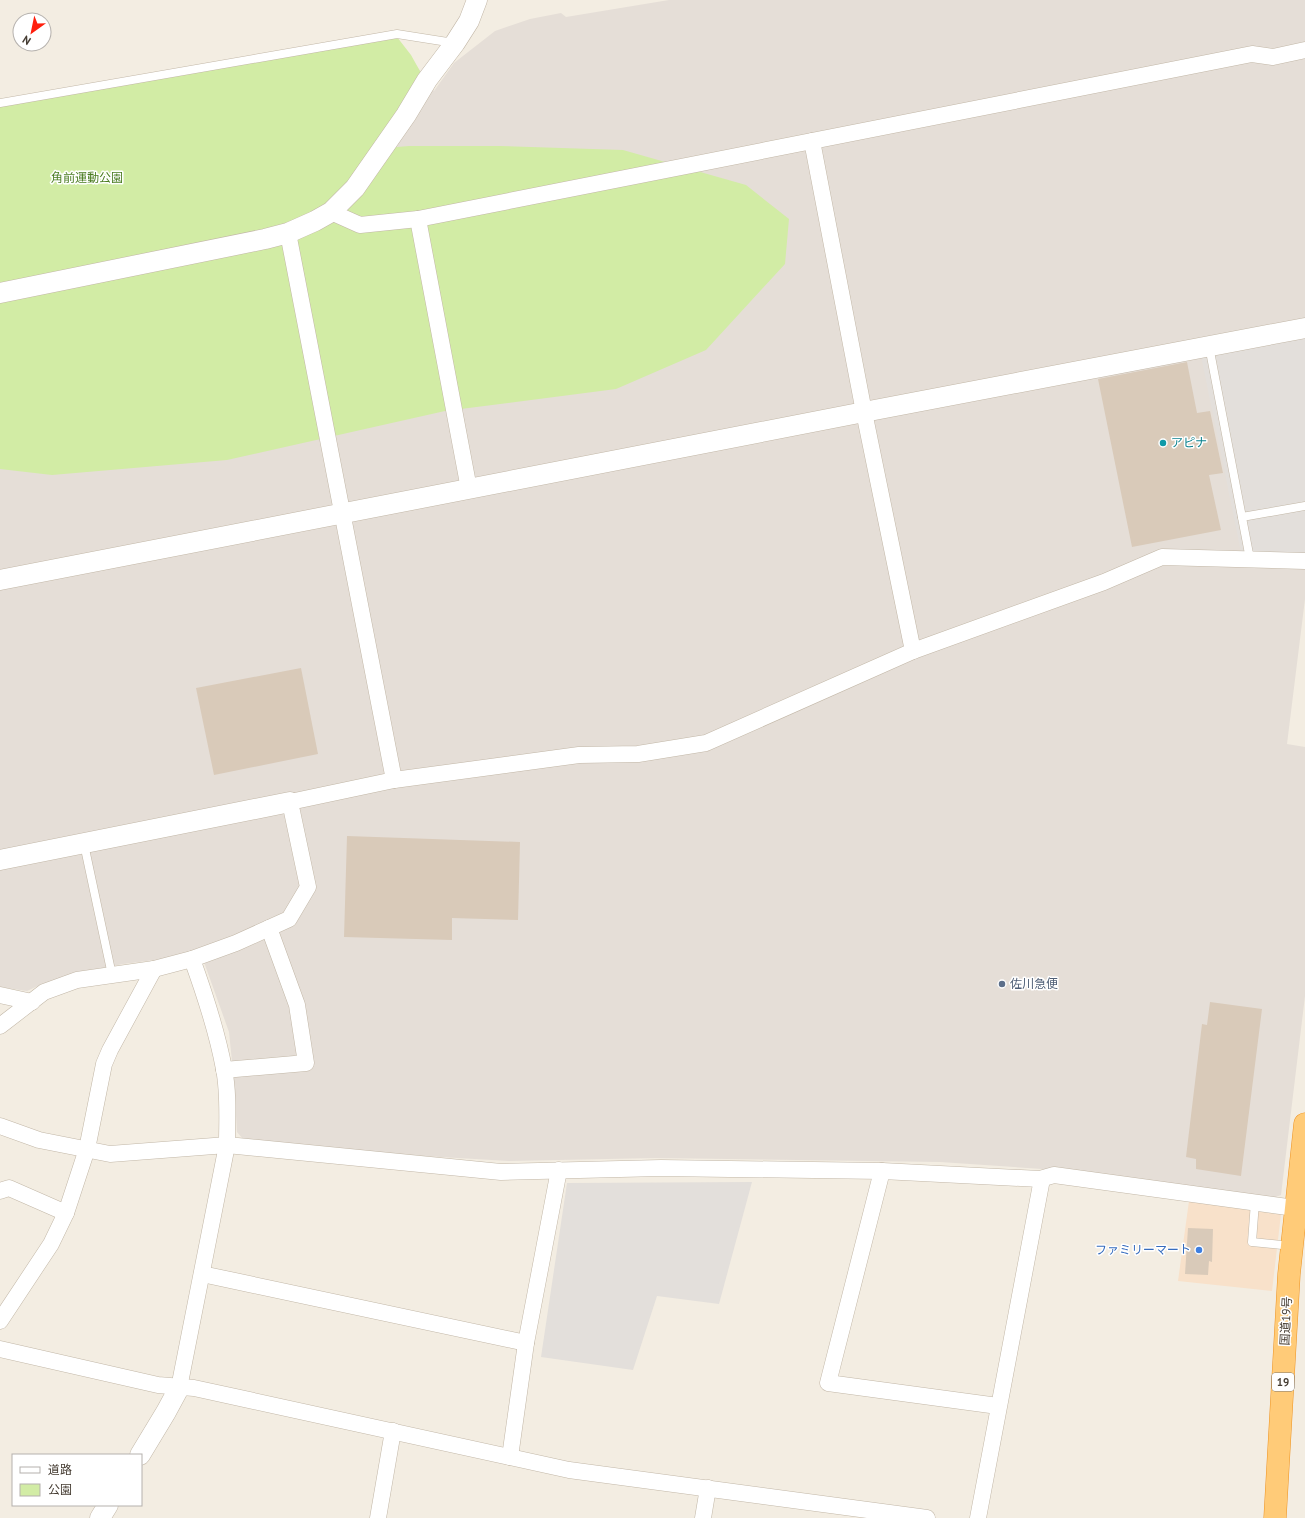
<svg xmlns="http://www.w3.org/2000/svg" width="1305" height="1518" font-family="'PT Sans','Noto Sans JP',sans-serif">
  <style>
    .commercial { fill: #f8e1ca }
    .industrial { fill: #e5ded7 }
    .green { fill: #d2eca5 }
    .parking { fill: #e3dfdb }
    .building { fill: #d9cab9 }
    .lines { fill: none; stroke-linecap: round; stroke-linejoin: round }
    .service-casing { stroke: #c2b7a7; stroke-width: 9 }
    .minor-casing { stroke: #c2b7a7; stroke-width: 17 }
    .tertiary-casing { stroke: #c2b7a7; stroke-width: 21 }
    .trunk-casing { stroke: #ee9321; stroke-width: 23 }
    .service { stroke: #fff; stroke-width: 8 }
    .minor { stroke: #fff; stroke-width: 16 }
    .tertiary { stroke: #fff; stroke-width: 20 }
    .trunk { stroke: #ffcb78; stroke-width: 22 }
    .culture-dot { fill: #0f9aa8; stroke: #fff; stroke-width: 1.5 }
    .service-dot { fill: #5c6f8a; stroke: #fff; stroke-width: 1.5 }
    .shop-dot { fill: #3f7fe0; stroke: #fff; stroke-width: 1.5 }
    .labels { text-anchor: middle; stroke-width: 3; stroke-linejoin: round; paint-order: stroke }
    .shield { fill: #fff; stroke: #7d7670; stroke-width: 1 }
    .shield-label { font-size: 11px; font-weight: bold; fill: #453c32 }
    .park-label { font-size: 12px; fill: #4a7c20; stroke: #fff }
    .culture-label { font-size: 12px; fill: #0d838f; stroke: #fff; text-anchor: start }
    .service-label { font-size: 12px; fill: #4e5e75; stroke: #fff; text-anchor: start }
    .shop-label { font-size: 12px; fill: #366cbe; stroke: #fff; text-anchor: end }
    .street-label { font-size: 12px; fill: #453c32; stroke: #fff }
  </style>
  <rect width="100%" height="100%" fill="#f3ede2"/>
  <path class="commercial" d="M1189 1201 1281 1214 1272 1291 1178 1281Z"/>
  <path class="industrial" d="M669 0H1305V599L1287 744 1305 747V996L1281 1195 1273 1198 1057 1170 940 1162 656 1158 509 1161 406 1155 243 1139 237 1132 234 1081 229 1032 199 948 170 958 123 964 83 972 42 984 27 991 0 987V107L397 37 434 91 454 63 495 31 530 19 561 13 566 17Z"/>
  <path class="green" d="M397 37 411 55 421 73 373 149 409 146H500L623 150 746 185 789 219 785 264 706 350 616 389 445 411 227 460 52 475 0 469V107Z"/>
  <g class="parking">
    <path d="M1305 336V553L1241 552 1201 356Z"/>
    <path d="M752 1182 719 1304 657 1296 633 1370 541 1357 567 1183Z"/>
  </g>
  <g class="building">
    <path d="M1187 362 1197 413 1210 411 1223 473 1209 475 1221 530 1132 547 1098 379Z"/>
    <path d="M301 668 318 754 214 775 196 688Z"/>
    <path d="M347 836 520 842 518 920 452 918V940L344 937Z"/>
    <path d="M1210 1002 1262 1009 1241 1176 1196 1169V1159L1186 1157 1202 1024 1207 1025Z"/>
    <path d="M1188 1228 1213 1229 1212 1262 1209 1261 1208 1275 1185 1274Z"/>
  </g>
  <g class="lines">
    <defs>
      <g id="service">
        <path d="M0 103 397 34 454 43"/>
        <path d="M1209 346 1250 559"/>
        <path d="M1242 517 1305 506"/>
        <path d="M84 844 112 975"/>
        <path d="M1255 1202 1252 1242 1291 1246"/>
      </g>
      <g id="minor">
        <path d="M812 141 864 412 913 651"/>
        <path d="M331 212 360 225 418 219 1252 54 1273 57 1305 50"/>
        <path d="M418 219 469 489"/>
        <path d="M288 233 394 780"/>
        <path d="M0 995 32 1002"/>
        <path d="M0 1026 44 992 77 980 154 969 192 959 236 943 289 919 308 887 290 802 394 780 579 755 638 754 706 743 913 651 1104 582 1162 557 1305 561"/>
        <path d="M224 1070 306 1063 297 1005 269 928"/>
        <path d="M0 1126 39 1140 110 1154 227 1145 501 1172 661 1168 882 1171 1040 1179 1054 1175 1295 1208"/>
        <path d="M882 1171 828 1383 998 1406"/>
        <path d="M0 1191 9 1188 66 1213"/>
        <path d="M202 1274 526 1343"/>
        <path d="M0 1321 51 1244 66 1213 87 1149 104 1064 110 1050 154 969"/>
        <path d="M0 1349 158 1385 194 1388 569 1470 927 1518"/>
        <path d="M179 1388 227 1145C227 1120 229 1094 224 1069 217 1031 205 995 192 959"/>
        <path d="M510 1457 526 1343 559 1170"/>
        <path d="M378 1518 393 1431"/>
        <path d="M703 1518 708 1488"/>
        <path d="M978 1518 1042 1179"/>
      </g>
      <g id="tertiary">
        <path d="M0 293 265 239 288 233 315 221 331 212 355 188 406 115 427 80 455 43 469 21 477 0"/>
        <path d="M0 580 864 412 1305 328"/>
        <path d="M0 860 290 802"/>
        <path d="M140 1455 166 1412 179 1388"/>
        <path d="M100 1518 108 1505"/>
      </g>
      <path id="trunk" d="M1275 1518 1289 1274 1305 1124"/>
    </defs>
    <use href="#service" class="service-casing"/>
    <use href="#minor" class="minor-casing"/>
    <use href="#tertiary" class="tertiary-casing"/>
    <use href="#trunk" class="trunk-casing"/>
    <use href="#service" class="service"/>
    <use href="#minor" class="minor"/>
    <use href="#tertiary" class="tertiary"/>
    <use href="#trunk" class="trunk"/>
  </g>
  <circle class="culture-dot" cx="1163" cy="443" r="4"/>
  <circle class="service-dot" cx="1002" cy="984" r="4"/>
  <circle class="shop-dot" cx="1199" cy="1250" r="4"/>
  <g class="labels">
    <rect class="shield" x="1272" y="1373" width="22" height="18" rx="3"/>
    <g class="shield-label">
      <text x="1283" y="1386">19</text>
    </g>
    <g class="park-label">
      <text x="87" y="182">角前運動公園</text>
    </g>
    <g class="culture-label">
      <text x="1171" y="447">アピナ</text>
    </g>
    <g class="service-label">
      <text x="1010" y="988">佐川急便</text>
    </g>
    <g class="shop-label">
      <text x="1191" y="1254">ファミリーマート</text>
    </g>
    <g class="street-label">
      <text transform="translate(1286 1321) rotate(-87)" y="4">国道19号</text>
    </g>
  </g>
  <rect x="12" y="1454" width="130" height="52" fill="#ffffff" stroke="#b5b1ad"/>
  <rect x="20" y="1467" width="20" height="6" fill="#ffffff" stroke="#b5b1ad"/>
  <text x="48" y="1474" font-size="12" fill="#453c32">道路</text>
  <rect x="20" y="1484" width="20" height="12" fill="#d2eca5" stroke="#b5b1ad"/>
  <text x="48" y="1494" font-size="12" fill="#453c32">公園</text>
  <g transform="translate(32 32) rotate(213)"><circle r="19" fill="#ffffff" stroke="#b5b1ad"/>
  <path d="M0-3L7 15L0 10L-7 15Z" fill="#ff1f0d"/>
  <text y="-6" font-size="11" font-weight="bold" text-anchor="middle" fill="#453c32">N</text>
  </g>
</svg>
